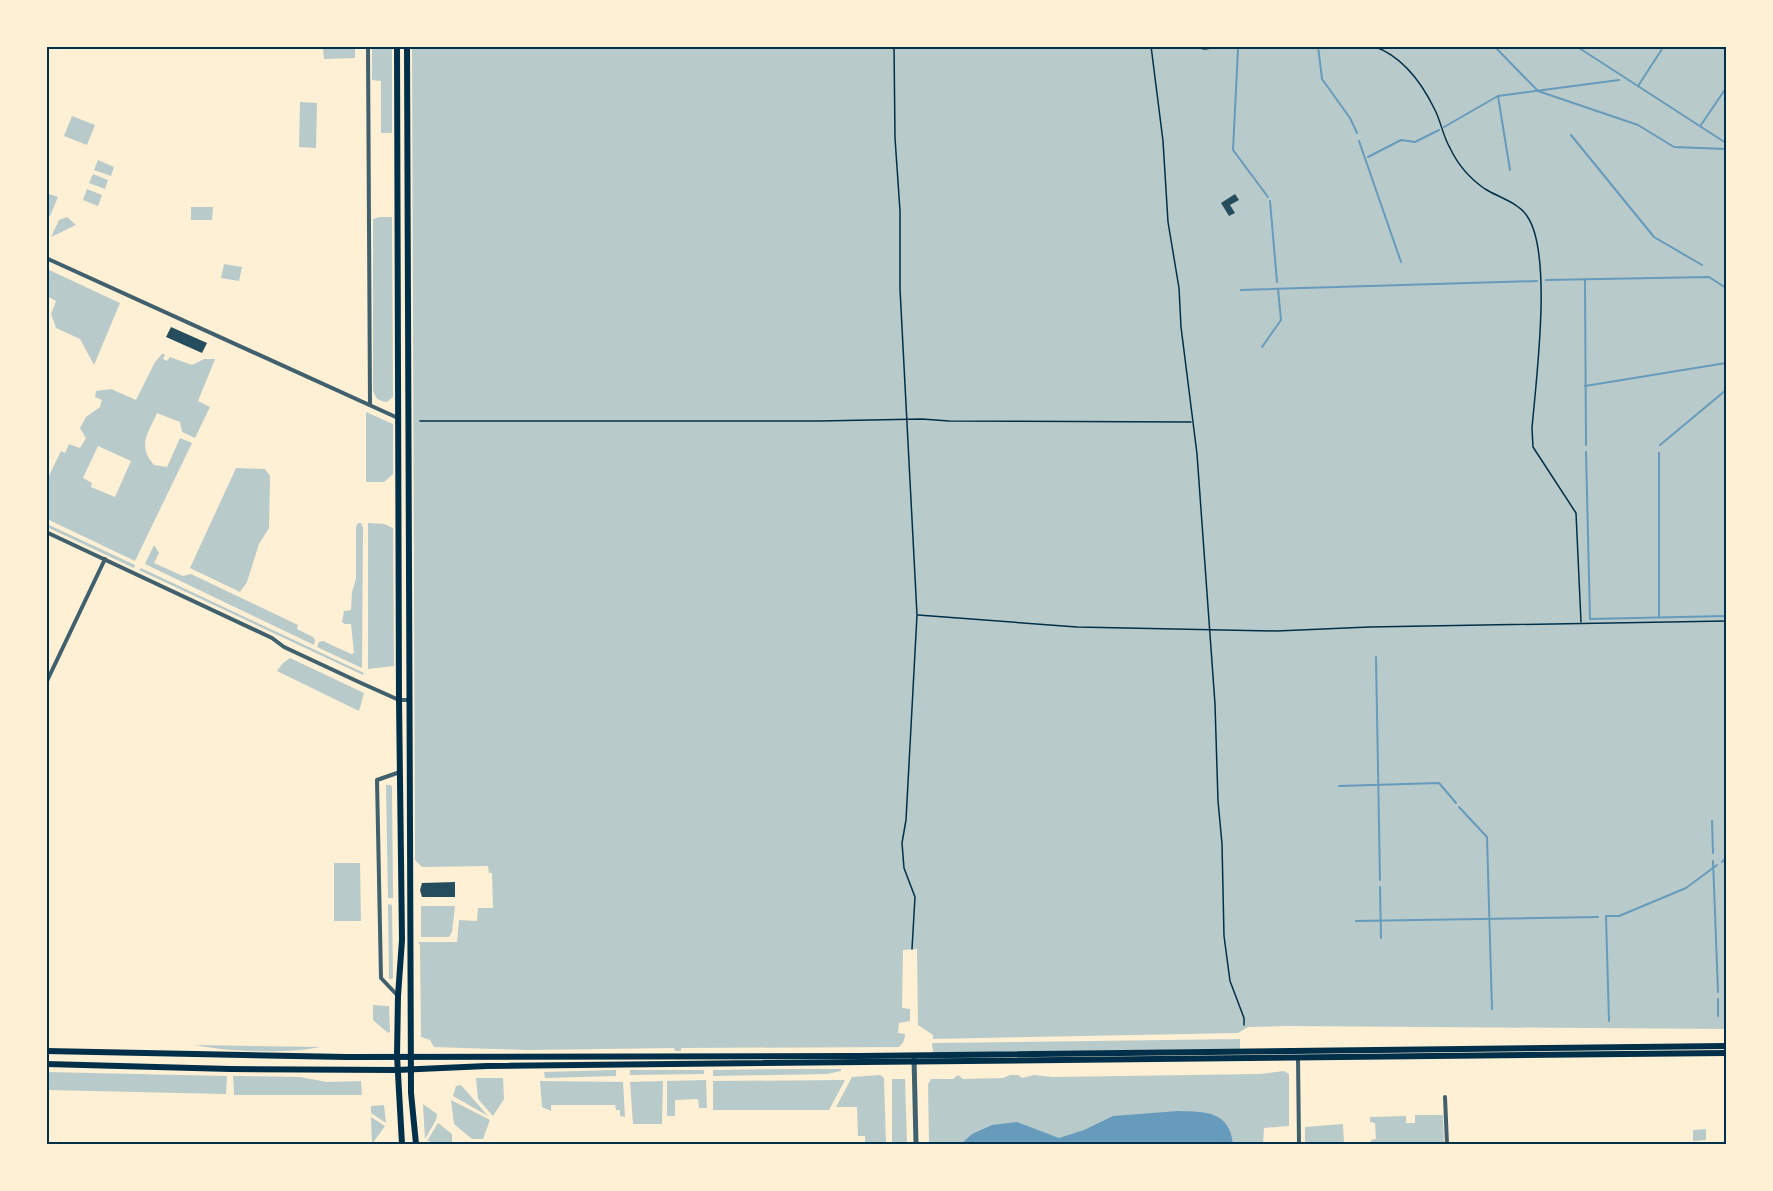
<svg xmlns="http://www.w3.org/2000/svg" width="1773" height="1191" font-family="Manrope,sans-serif">
  <style>
    .green { fill: #b9caca; fill-rule: evenodd }
    .water { fill: #669bbc }
    .lines { fill: none; stroke-linecap: round; stroke-linejoin: round }
    .stream { stroke: #669bbc; stroke-width: 2 }
    .building { fill: #264d5e }
    .path { stroke: #003049; stroke-width: 1.5 }
    .minor { stroke: #3f606c; stroke-width: 4 }
    .tertiary { stroke: #3f606c; stroke-width: 5 }
    .secondary { stroke: #003049; stroke-width: 6 }
    .primary { stroke: #003049; stroke-width: 6 }
    .neatline { fill: none; stroke: #003049; stroke-width: 2 }
  </style>
  <rect width="100%" height="100%" fill="#fdf0d5"/>
  <g class="green">
    <path d="M321 47H355V58L324 59 323 49Z"/>
    <path d="M372 47H392V133H381V81L372 80Z"/>
    <path d="M412 47H1726V1029L1288 1026 1248 1027 1238 1033 933 1039V1035L918 1025 917 949 903 950 902 1008 910 1009V1021L899 1023 898 1033 905 1034C905 1040 903 1043 899 1047L681 1048V1051H675L674 1048 528 1050 434 1047 430 1040 421 1037 420 945 418 942H457L459 920 477 921 478 908H493L492 873H489L488 866 422 867 415 860Z"/>
    <path d="M300 102 317 103 316 148 299 147Z"/>
    <path d="M72 116 95 125 87 145 64 136Z"/>
    <path d="M98 160 114 167 111 176 94 170Z"/>
    <path d="M93 174 108 180 105 189 89 183Z"/>
    <path d="M87 189 102 195 98 206 83 200Z"/>
    <path d="M46 193 58 197 50 216 47 214Z"/>
    <path d="M191 207H213L212 220H191Z"/>
    <path d="M67 217 76 225 51 237 59 220Z"/>
    <path d="M379 217H392L393 397 387 402C378 401 375 398 373 390V219Z"/>
    <path d="M224 264 242 267 239 281 221 278Z"/>
    <path d="M47 269 120 303 94 365 80 339 56 328 51 314 56 301 47 296Z"/>
    <path d="M162 354H165L163 359 167 361 170 357 192 365 204 359H215L198 401 210 407 195 438 182 432 180 422 157 413C148 434 137 445 154 465L167 467 180 438 192 443 135 561 47 519V480L61 451 65 453 69 444 80 448 86 438 80 428 86 417 100 407 102 400 95 397 96 391 111 389 136 400 155 362ZM98 446 131 461 115 497 91 487 92 483 83 478Z"/>
    <path d="M366 412 393 424V474L384 482H366Z"/>
    <path d="M236 468 265 469 270 476 269 528 259 544 247 582 240 592 190 568Z"/>
    <path d="M358 523H361L363 528 362 668 317 647 319 642 323 641 351 654 354 653 351 624H345L342 622 344 611 351 610 352 592 356 579V527Z"/>
    <path d="M368 523 384 524 393 528 394 666 368 669Z"/>
    <path d="M47 524 135 565 134 568 47 527Z"/>
    <path d="M154 545 159 553 154 563 183 576 191 574 298 625 297 629 313 637 315 640 314 645 145 564Z"/>
    <path d="M141 568 364 673 363 675 139 570Z"/>
    <path d="M290 658 364 693 359 711 277 671 283 663Z"/>
    <path d="M386 785H391L392 788 393 898H388Z"/>
    <path d="M334 863H360L361 921H334Z"/>
    <path d="M388 904 392 905 393 978 391 979H389Z"/>
    <path d="M421 906H455L452 932 449 937H421Z"/>
    <path d="M373 1005 389 1006 390 1032 388 1033 373 1020Z"/>
    <path d="M1240 1039V1049L933 1053 932 1043Z"/>
    <path d="M195 1045 320 1047C288 1054 228 1052 195 1045Z"/>
    <path d="M790 1069H841V1071L827 1074 713 1076V1070Z"/>
    <path d="M616 1070V1076L545 1078 544 1072Z"/>
    <path d="M630 1070H704V1074L630 1075Z"/>
    <path d="M1284 1071 1289 1074V1126L1264 1128 1263 1144H929L928 1084 931 1079H953L958 1075 963 1079 1003 1078 1010 1075H1018L1022 1078 1034 1075 1052 1077 1260 1074Z"/>
    <path d="M47 1072 227 1076 226 1094 47 1090Z"/>
    <path d="M880 1075 884 1078 886 1144H865V1136H858L857 1107H836L852 1077Z"/>
    <path d="M233 1076 300 1077 327 1082 361 1081 362 1095H234Z"/>
    <path d="M476 1078H503L504 1099 493 1116 478 1099Z"/>
    <path d="M892 1079H905L907 1144H892Z"/>
    <path d="M706 1080 707 1108H699L698 1099 675 1100V1116H667V1081Z"/>
    <path d="M845 1080 829 1110H713V1081Z"/>
    <path d="M540 1081 623 1082 625 1117 620 1116V1110H616L615 1105H551V1111L542 1107Z"/>
    <path d="M663 1081 662 1124H633L630 1082Z"/>
    <path d="M461 1085 488 1116 453 1096 456 1086Z"/>
    <path d="M451 1100 490 1120 483 1139H472L454 1124Z"/>
    <path d="M423 1104 437 1114 436 1120 425 1139Z"/>
    <path d="M384 1105 386 1123 371 1113V1106Z"/>
    <path d="M1415 1115H1443L1444 1144H1371V1140L1376 1139 1375 1123 1370 1122V1117L1406 1116V1123H1415Z"/>
    <path d="M371 1117 385 1126 372 1144Z"/>
    <path d="M438 1123 452 1134V1144H430V1141H427Z"/>
    <path d="M1343 1124 1344 1144H1305V1127Z"/>
    <path d="M1706 1129V1140L1693 1141V1130Z"/>
  </g>
  <path class="water" d="M1178 1111C1205 1112 1229 1110 1233 1144H961L972 1134 992 1125 1017 1122 1059 1138 1084 1130 1113 1116Z"/>
  <g class="lines">
    <g class="stream">
      <path d="M1318 46 1322 79 1350 118 1357 133"/>
      <path d="M1494 46 1538 91 1638 125 1674 147 1726 149"/>
      <path d="M1576 46 1726 143"/>
      <path d="M1238 49 1233 150 1268 197"/>
      <path d="M1638 86 1664 46"/>
      <path d="M1498 96 1510 170"/>
      <path d="M1701 125 1726 88"/>
      <path d="M1444 127 1498 96 1619 80"/>
      <path d="M1571 135 1654 237 1702 265"/>
      <path d="M1359 141 1401 262"/>
      <path d="M1368 157 1401 140 1415 142 1439 130"/>
      <path d="M1270 201 1277 282"/>
      <path d="M1546 280 1709 277 1726 288"/>
      <path d="M1585 280 1586 445"/>
      <path d="M1241 290 1537 281"/>
      <path d="M1262 347 1281 320 1278 289"/>
      <path d="M1585 386 1726 363"/>
      <path d="M1660 445 1726 390"/>
      <path d="M1586 452 1590 619 1726 616"/>
      <path d="M1659 617V453"/>
      <path d="M1376 657 1380 880"/>
      <path d="M1339 786 1439 783 1456 803"/>
      <path d="M1459 807 1487 837 1492 1009"/>
      <path d="M1712 821 1713 853"/>
      <path d="M1713 861 1718 992"/>
      <path d="M1722 862 1726 858"/>
      <path d="M1380 887 1381 938"/>
      <path d="M1356 921 1598 917"/>
      <path d="M1718 999V1016"/>
      <path d="M1609 1021 1606 916H1619L1686 888 1717 865"/>
    </g>
  </g>
  <g class="building">
    <path d="M1235 194 1239 200 1230 205 1235 213 1229 216 1221 203Z"/>
    <path d="M171 327 207 343 202 353 166 337Z"/>
    <path d="M455 882V897H422L420 890 422 883Z"/>
  </g>
  <g class="lines">
    <g class="path">
      <path d="M894 46 895 138 900 211V289L917 615 906 820 902 843 904 868 915 897 912 949"/>
      <path d="M1151 46 1163 141 1168 222 1179 288 1181 327 1197 454 1215 704 1218 801 1222 844 1224 936 1230 981 1244 1018V1025"/>
      <path d="M1187 46 1205 49 1224 46"/>
      <path d="M1373 46C1402 56 1422 83 1435 110 1441 122 1443 136 1450 148 1458 165 1469 178 1485 189 1498 197 1519 203 1527 216 1553 253 1536 380 1532 428L1533 447 1576 513 1581 622"/>
      <path d="M420 421H820L922 419 949 421 1191 422"/>
      <path d="M918 615 1077 627 1277 631 1369 627 1726 621"/>
    </g>
    <g class="minor">
      <path d="M368 46 370 405"/>
      <path d="M46 258 398 418"/>
      <path d="M46 532 272 638 284 647 361 683 399 700H409"/>
      <path d="M46 683 105 559"/>
      <path d="M398 996 381 978 377 780 400 772"/>
      <path d="M1298 1057 1299 1144"/>
      <path d="M1445 1097 1447 1144"/>
    </g>
    <path class="tertiary" d="M914 1057 916 1144"/>
    <g class="secondary">
      <path d="M46 1051 347 1057 859 1056 1726 1046"/>
      <path d="M46 1064 230 1069 397 1070 487 1066 1726 1053"/>
    </g>
    <g class="primary">
      <path d="M397 46 399 700 402 940 398 996 397 1056 402 1144"/>
      <path d="M407 46 411 1093 416 1144"/>
    </g>
  </g>
  <rect width="1773" height="1191" fill="none" stroke="#fdf0d5" stroke-width="96"/>
  <rect x="48" y="48" width="1677" height="1095" class="neatline"/>
</svg>
